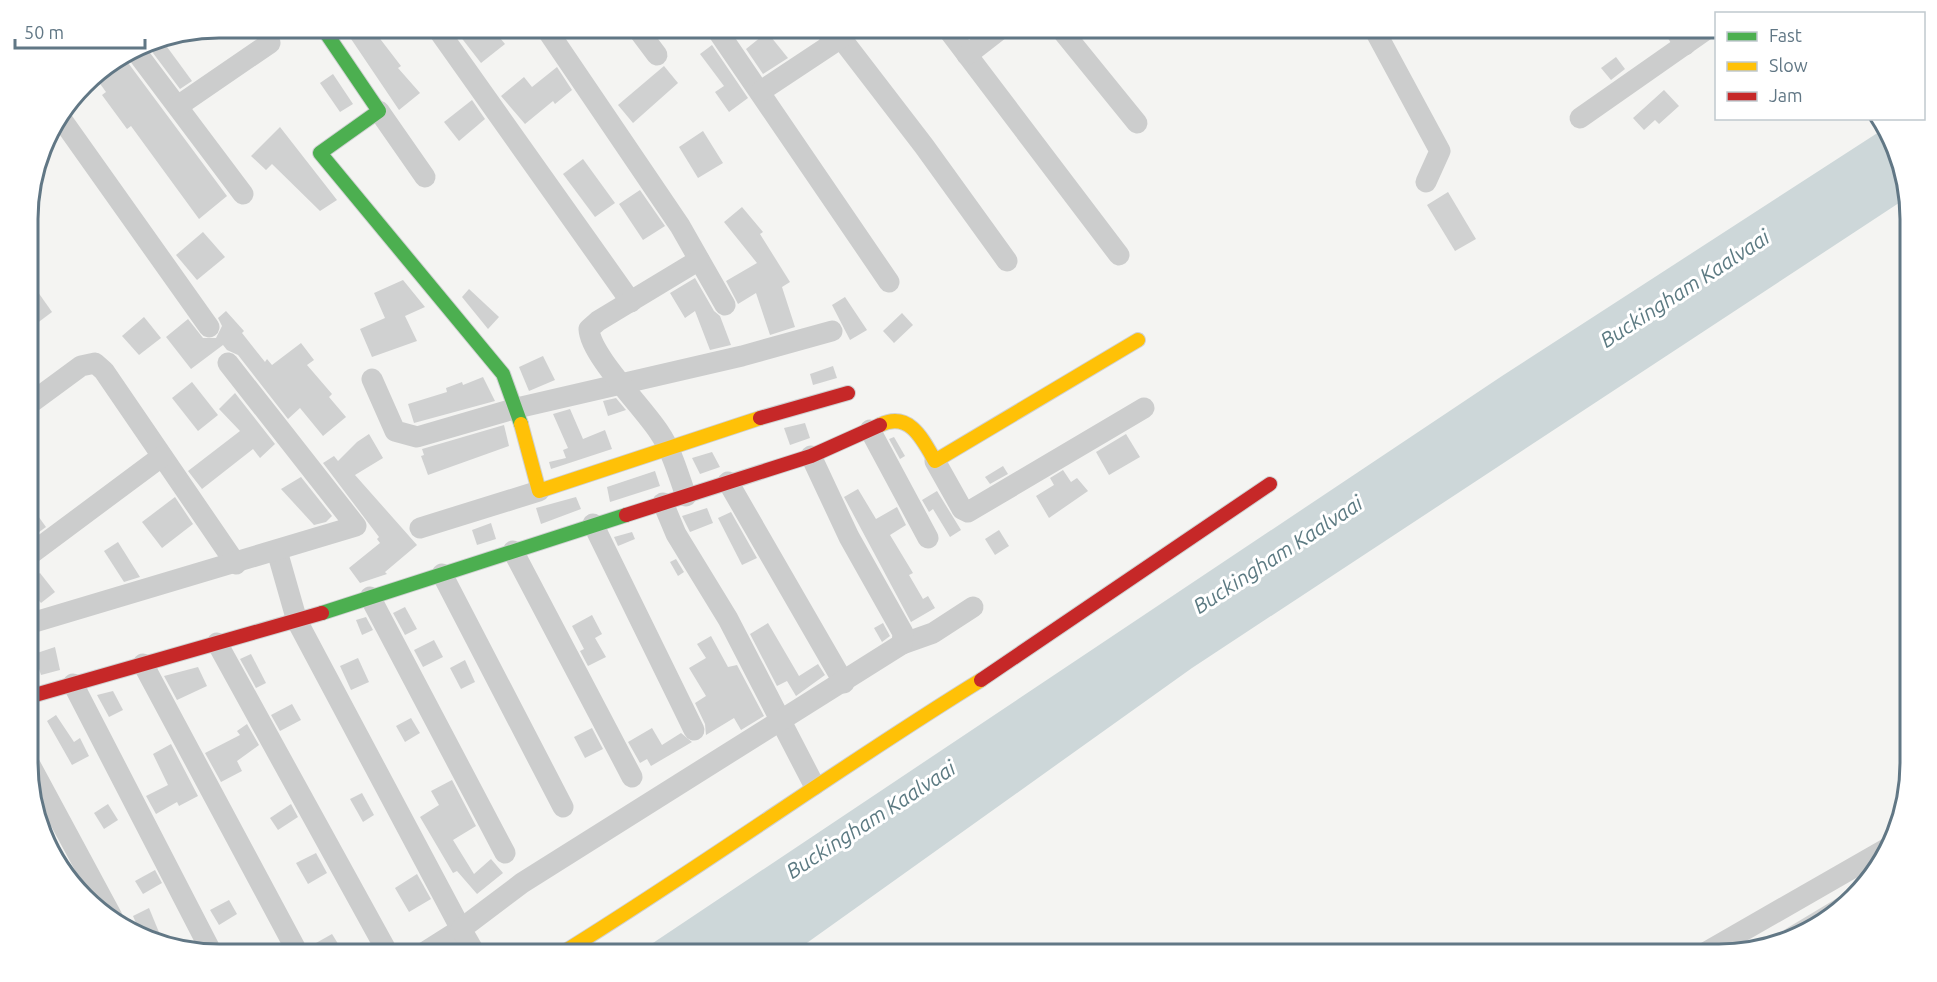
<svg xmlns="http://www.w3.org/2000/svg" width="1937" height="982" font-family="Ubuntu,sans-serif">
  <style>
    .water { fill: #cdd7d9 }
    .building { fill: #d0d1d1 }
    .lines { fill: none; stroke-linecap: round; stroke-linejoin: round }
    .fast-casing { stroke: #cfd1d2; stroke-width: 16 }
    .slow-casing { stroke: #cfd1d2; stroke-width: 16 }
    .jam-casing { stroke: #cfd1d2; stroke-width: 16 }
    .lane { stroke: #cccdcd; stroke-width: 10 }
    .street { stroke: #cccdcd; stroke-width: 21 }
    .fast { stroke: #4caf50; stroke-width: 14 }
    .slow { stroke: #ffc107; stroke-width: 14 }
    .jam { stroke: #c62828; stroke-width: 14 }
    .labels { text-anchor: middle; stroke-width: 6; stroke-linejoin: round; paint-order: stroke }
    .water-label { font-size: 21px; font-style: italic; fill: #5c7a82; stroke: #fff }
    .rim { fill: none; stroke: #617785; stroke-width: 3 }
  </style>
  <rect width="100%" height="100%" fill="#f4f4f2"/>
  <path class="water" d="M1882 130 1908 197 1192 668 790 955H635L1502 376Z"/>
  <g class="building">
    <path d="M343 27H371L401 66 398 68 420 93 399 110Z"/>
    <path d="M453 27H491L505 44 481 63Z"/>
    <path d="M767 32 788 58 763 74 746 49Z"/>
    <path d="M162 40 192 81 180 89 150 49Z"/>
    <path d="M712 45 748 98 729 112 715 92 724 86 700 54Z"/>
    <path d="M123 56 227 196 199 219 131 126 127 129 102 95 106 92 93 74Z"/>
    <path d="M1616 57 1625 69 1611 80 1601 68Z"/>
    <path d="M664 66 678 83 633 123 618 105Z"/>
    <path d="M557 67 572 90 555 104 553 101 525 124 501 96 524 77 532 87Z"/>
    <path d="M333 74 353 104 340 112 320 83Z"/>
    <path d="M1664 90 1679 106 1659 124 1655 120 1644 130 1633 118Z"/>
    <path d="M472 100 485 119 459 141 444 122Z"/>
    <path d="M280 127 337 200 320 211 272 164 266 170 251 156Z"/>
    <path d="M703 131 723 163 698 178 679 147Z"/>
    <path d="M583 159 615 203 595 217 563 174Z"/>
    <path d="M640 190 665 226 643 240 619 204Z"/>
    <path d="M1448 192 1476 239 1455 251 1427 205Z"/>
    <path d="M742 207 763 232 760 234 790 282 782 287 795 327 770 335 756 293 738 304 726 281 757 263 724 222Z"/>
    <path d="M203 232 225 257 197 280 176 255Z"/>
    <path d="M28 278 52 312 28 330Z"/>
    <path d="M695 278 714 311 720 316 731 345 710 350 695 311 685 318 670 293Z"/>
    <path d="M403 280 425 307 405 316 417 341 372 357 360 329 385 318 374 293Z"/>
    <path d="M469 289 499 317 488 329 462 297Z"/>
    <path d="M845 297 867 330 850 340 832 305Z"/>
    <path d="M226 311 244 331 242 333 265 362 267 359 272 365 301 343 314 360 307 365 332 394 329 397 346 417 323 436 300 408 288 419 238 355 227 350 223 345 191 369 166 337 188 319 203 338H216L222 326 218 318Z"/>
    <path d="M902 313 913 325 894 343 883 331Z"/>
    <path d="M144 317 161 338 139 355 122 336Z"/>
    <path d="M543 356 555 380 529 391 519 367Z"/>
    <path d="M833 366 837 378 813 385 810 374Z"/>
    <path d="M483 377 495 401 414 423 408 404 447 392 446 388 462 382 463 385Z"/>
    <path d="M192 382 218 415 198 431 172 398Z"/>
    <path d="M235 393 275 444 260 458 253 449 202 489 188 471 240 431 219 409Z"/>
    <path d="M616 398 626 410 608 416 603 401Z"/>
    <path d="M570 409 583 439 605 430 612 449 551 469 549 462 566 458 563 450 568 448 553 414Z"/>
    <path d="M805 423 810 438 790 445 784 428Z"/>
    <path d="M504 425 509 446 428 475 421 456 424 455 422 449Z"/>
    <path d="M369 434 383 458 355 475 417 545 385 572 387 574 360 583 349 568 380 543 377 539 379 537 323 463 334 456 338 461 357 442Z"/>
    <path d="M1126 434 1140 457 1109 475 1096 452Z"/>
    <path d="M894 437 905 456 900 459 889 439Z"/>
    <path d="M712 452 720 467 700 474 692 458Z"/>
    <path d="M1003 466 1008 474 990 484 985 477Z"/>
    <path d="M1063 470 1071 482 1077 478 1088 491 1049 518 1036 496 1054 485 1050 478Z"/>
    <path d="M655 471 660 486 610 502 607 487Z"/>
    <path d="M301 477 332 516 326 522 314 525 281 489Z"/>
    <path d="M858 489 876 519 897 507 906 525 890 535 913 573 909 575 923 599 928 596 935 608 911 622 844 497Z"/>
    <path d="M937 491 961 530 950 537 933 509 929 512 922 500Z"/>
    <path d="M175 497 193 524 162 548 142 522Z"/>
    <path d="M576 497 581 509 541 524 536 508Z"/>
    <path d="M28 502 46 527 28 540Z"/>
    <path d="M707 508 713 523 690 532 682 516Z"/>
    <path d="M731 512 757 558 742 565 718 518Z"/>
    <path d="M491 523 496 539 477 545 472 530Z"/>
    <path d="M999 530 1009 546 995 555 985 539Z"/>
    <path d="M632 532 635 539 618 546 614 537Z"/>
    <path d="M118 542 140 577 124 582 104 551Z"/>
    <path d="M676 559 684 572 678 576 670 562Z"/>
    <path d="M40 573 55 592 41 603 28 588V582Z"/>
    <path d="M405 607 417 629 405 635 393 613Z"/>
    <path d="M592 615 602 634 595 638 606 657 588 666 580 651 584 649 572 626Z"/>
    <path d="M366 617 373 630 362 635 356 620Z"/>
    <path d="M768 623 799 676 818 664 825 675 796 696 787 681 777 686 750 634Z"/>
    <path d="M883 623 890 636 882 642 874 628Z"/>
    <path d="M711 636 728 667 737 665 764 716 741 730 734 718 706 735 705 724 695 703 706 696 689 668 706 658 697 644Z"/>
    <path d="M434 640 443 657 423 667 414 650Z"/>
    <path d="M55 647 60 670 41 675 34 654Z"/>
    <path d="M251 654 266 683 256 688 240 659Z"/>
    <path d="M358 658 369 682 351 690 340 666Z"/>
    <path d="M465 660 475 682 461 689 450 668Z"/>
    <path d="M198 667 207 686 177 700 164 676Z"/>
    <path d="M113 691 123 710 109 717 97 695Z"/>
    <path d="M292 704 301 720 280 731 271 715Z"/>
    <path d="M56 715 74 742 80 738 89 756 72 765 47 721Z"/>
    <path d="M411 718 420 733 405 742 396 726Z"/>
    <path d="M247 724 259 745 237 761 242 771 221 782 205 753 240 735 237 731Z"/>
    <path d="M592 728 603 749 585 758 574 737Z"/>
    <path d="M652 728 662 745 681 733 692 742 651 766 647 759 640 763 628 742Z"/>
    <path d="M171 744 198 796 179 806 177 802 156 814 146 796 168 785 153 754Z"/>
    <path d="M452 780 476 826 453 840 474 874 491 859 503 873 477 894 457 871 453 873 420 817 439 805 431 791Z"/>
    <path d="M362 793 374 815 363 822 350 799Z"/>
    <path d="M108 804 118 820 104 829 94 813Z"/>
    <path d="M291 804 298 817 278 830 270 818Z"/>
    <path d="M316 853 327 873 308 884 296 863Z"/>
    <path d="M155 870 162 883 143 894 135 881Z"/>
    <path d="M417 874 431 899 409 912 395 888Z"/>
    <path d="M1849 891 1851 893 1825 922 1786 936 1784 930Z"/>
    <path d="M229 900 237 914 219 925 210 910Z"/>
    <path d="M149 908 163 942 142 937 133 916Z"/>
    <path d="M332 934 345 955H323L316 943Z"/>
  </g>
  <g class="lines">
    <defs>
      <g id="fast">
        <path d="M322 27 379 111 320 153 503 374 521 424"/>
        <path d="M322 613 626 515"/>
      </g>
      <g id="slow">
        <path d="M521 424 539 491 760 418"/>
        <path d="M880 425C909 411 922 438 935 461L1138 340"/>
        <path d="M559 955C702 867 838 768 981 680"/>
      </g>
      <g id="jam">
        <path d="M760 418 848 393"/>
        <path d="M626 515 811 456 880 425"/>
        <path d="M981 680 1270 484"/>
        <path d="M28 697 322 613"/>
      </g>
    </defs>
    <use href="#fast" class="fast-casing"/>
    <use href="#slow" class="slow-casing"/>
    <use href="#jam" class="jam-casing"/>
    <path class="lane" d="M816 27 830 45"/>
    <g class="street">
      <path d="M436 27 631 302"/>
      <path d="M545 27 680 226 725 305"/>
      <path d="M636 27 657 55"/>
      <path d="M715 27 889 282"/>
      <path d="M946 27 1119 255"/>
      <path d="M1059 27 1137 123"/>
      <path d="M1373 27 1440 151 1426 182"/>
      <path d="M1673 27 1685 45"/>
      <path d="M841 38 924 146 1007 261"/>
      <path d="M134 49 243 194"/>
      <path d="M967 55 1003 27"/>
      <path d="M761 91 841 38 852 27"/>
      <path d="M178 106 270 43"/>
      <path d="M379 111 425 177"/>
      <path d="M60 117 209 327"/>
      <path d="M1580 118 1710 27"/>
      <path d="M372 379 395 431 417 437 517 408 742 356 832 331"/>
      <path d="M28 405 81 366 95 363 104 371 236 564"/>
      <path d="M870 430 928 538"/>
      <path d="M935 461 962 509 968 512 1144 408"/>
      <path d="M728 482 844 683"/>
      <path d="M686 496C678 474 672 451 659 432 643 407 590 355 589 329L598 321 699 260"/>
      <path d="M663 503 676 534 728 619 814 785"/>
      <path d="M593 524 694 730"/>
      <path d="M420 528 539 491"/>
      <path d="M277 551 297 621 461 929 420 955"/>
      <path d="M513 551 632 777"/>
      <path d="M28 556 161 457"/>
      <path d="M442 574 563 807"/>
      <path d="M370 597 505 853"/>
      <path d="M28 624 356 526 228 363"/>
      <path d="M217 643 389 955"/>
      <path d="M902 644 933 633 973 607"/>
      <path d="M143 664 299 955"/>
      <path d="M73 684 212 953"/>
      <path d="M29 763 112 917"/>
      <path d="M476 955 461 929 522 883 902 644 903 633 849 537 811 456"/>
      <path d="M1701 955 1891 846"/>
    </g>
    <use href="#fast" class="fast"/>
    <use href="#slow" class="slow"/>
    <use href="#jam" class="jam"/>
  </g>
  <g class="labels">
    <g class="water-label">
      <text transform="translate(1685 289) rotate(-33)" y="7">Buckingham Kaalvaai</text>
      <text transform="translate(1278 555) rotate(-33)" y="7">Buckingham Kaalvaai</text>
      <text transform="translate(871 820) rotate(-33)" y="7">Buckingham Kaalvaai</text>
    </g>
  </g>
  <path d="M0 0H1937V982H0ZM219 38H1719A181 181 0 0 1 1900 219V763A181 181 0 0 1 1719 944H219A181 181 0 0 1 38 763V219A181 181 0 0 1 219 38Z" fill="#fff" fill-rule="evenodd"/>
  <path class="rim" d="M219 38H1719A181 181 0 0 1 1900 219V763A181 181 0 0 1 1719 944H219A181 181 0 0 1 38 763V219A181 181 0 0 1 219 38Z"/>
  <rect x="1715" y="12" width="210" height="108" fill="#ffffff" stroke="#c0c9ce" stroke-width="1.5"/>
  <rect x="1727" y="32" width="30" height="9" fill="#4caf50" stroke="#c0c9ce" stroke-width="1.5"/>
  <text x="1769" y="42" font-size="18" fill="#617785">Fast</text>
  <rect x="1727" y="62" width="30" height="9" fill="#ffc107" stroke="#c0c9ce" stroke-width="1.5"/>
  <text x="1769" y="72" font-size="18" fill="#617785">Slow</text>
  <rect x="1727" y="92" width="30" height="9" fill="#c62828" stroke="#c0c9ce" stroke-width="1.5"/>
  <text x="1769" y="102" font-size="18" fill="#617785">Jam</text>
  <path d="M15 39v9h130v-9" fill="none" stroke="#617785" stroke-width="3"/>
  <text x="24" y="39" font-size="18" fill="#617785" stroke="#ffffff" stroke-width="4.5" paint-order="stroke">50 m</text>
</svg>
